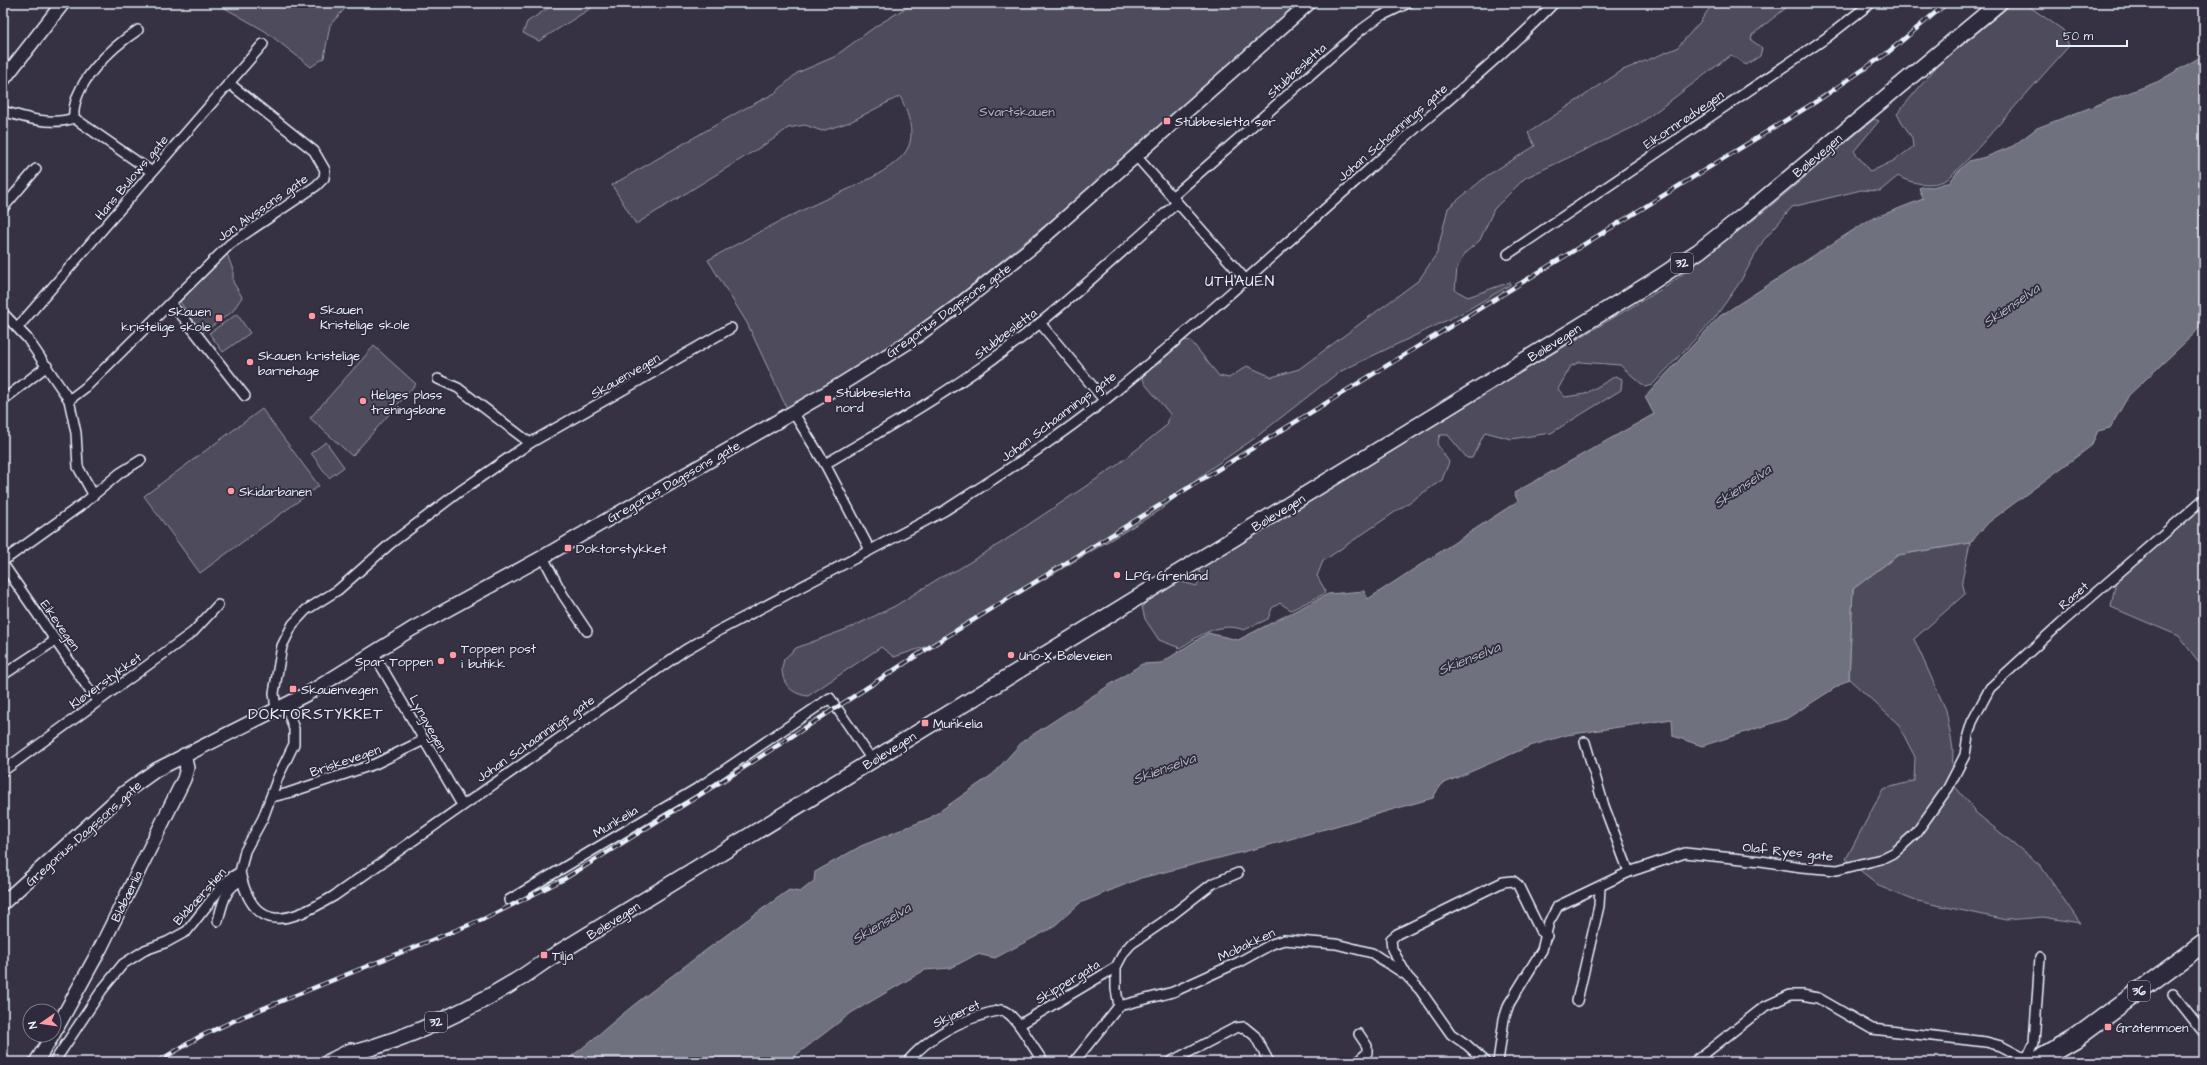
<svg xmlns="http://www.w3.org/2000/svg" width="2207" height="1065" font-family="'Architects Daughter',sans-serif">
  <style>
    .green { fill: #4d4b5c; stroke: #9a9eaa }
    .water { fill: #70717f; stroke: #a0a4af }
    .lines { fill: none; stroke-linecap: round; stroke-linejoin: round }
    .street-casing { stroke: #e8f1f8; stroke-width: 12 }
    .secondary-casing { stroke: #e8f1f8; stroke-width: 16 }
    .primary-casing { stroke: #e8f1f8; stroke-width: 18 }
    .highway-casing { stroke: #e8f1f8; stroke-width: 20 }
    .street { stroke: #2f2a3d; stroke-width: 9 }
    .secondary { stroke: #2f2a3d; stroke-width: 13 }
    .primary { stroke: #2f2a3d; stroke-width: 15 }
    .highway { stroke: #2f2a3d; stroke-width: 17 }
    .rail-casing { stroke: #e8f1f8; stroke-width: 4.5 }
    .rail { stroke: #2f2a3d; stroke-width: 3; stroke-dasharray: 9; stroke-linecap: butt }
    .poi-dot { fill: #ff9aa2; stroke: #2f2a3d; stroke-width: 1.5 }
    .labels { text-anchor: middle; stroke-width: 3.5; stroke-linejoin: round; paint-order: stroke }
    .shield { fill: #2f2a3d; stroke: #b0b5c0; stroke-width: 1 }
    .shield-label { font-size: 12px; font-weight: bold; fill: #e8f1f8 }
    .street-label { font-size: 13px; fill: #e8f1f8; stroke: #2f2a3d }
    .park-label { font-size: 13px; fill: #b2b7c1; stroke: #2f2a3d }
    .poi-label { font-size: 13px; fill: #e8f1f8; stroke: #2f2a3d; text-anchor: start }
    .water-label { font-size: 14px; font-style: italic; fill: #b2b7c2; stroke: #2f2a3d }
    .quarter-label { font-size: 15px; letter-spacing: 1px; fill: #e8f1f8; stroke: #2f2a3d }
  </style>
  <rect width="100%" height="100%" fill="#363244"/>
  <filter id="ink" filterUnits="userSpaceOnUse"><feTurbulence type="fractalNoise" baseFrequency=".025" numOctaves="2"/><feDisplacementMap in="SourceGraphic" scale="8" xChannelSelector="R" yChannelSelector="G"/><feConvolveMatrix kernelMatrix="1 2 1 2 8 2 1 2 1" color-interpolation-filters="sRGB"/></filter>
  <g filter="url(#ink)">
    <g class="green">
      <path d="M216 3H350L330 25 324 58 311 67 265 31Z"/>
      <path d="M556 3H599L539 41 523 33 527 22Z"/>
      <path d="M914 3H1297L1242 55 1084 194 905 339 788 411 747 323 708 260C740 242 772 225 805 209 834 194 883 178 904 154 918 137 908 113 900 96L850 122 822 131 805 125 788 128 772 140 636 224 612 185 740 111 775 93 797 73 834 57 876 26Z"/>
      <path d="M1713 3H1808L1805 6 1792 3 1752 35 1751 40 1762 48 1760 56 1746 65 1731 55 1638 125 1525 178 1494 209 1480 240 1465 253 1457 268 1455 290 1468 297 1510 282V285L1462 313 1339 372 1255 438 1210 469 1159 511 937 643 894 657 881 647 808 696C791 694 782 684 782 668L784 659 796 648 852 627 895 606 941 577 957 570 1004 541 1116 466 1167 425 1170 414 1145 384 1142 377 1183 340 1191 341 1219 376 1229 378 1247 366 1272 377 1299 369 1419 280 1437 253 1448 208 1488 175 1535 146 1528 133 1623 70 1677 48 1700 22Z"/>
      <path d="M2013 3H2024L2063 30 2069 46 1969 158C1964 162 1950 178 1946 180 1932 187 1911 184 1898 176L1880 191 1861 190 1792 207 1763 241 1740 282 1714 319 1652 385 1645 387 1620 365 1580 362 1571 366 1558 389 1565 397 1585 394 1616 376 1622 379 1621 390 1551 433 1511 439 1485 432 1472 458H1467L1448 435H1440L1437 444 1449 462 1442 480 1323 561 1317 576 1325 590 1324 594 1291 610 1280 603 1272 608 1268 619 1244 630C1220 621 1200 635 1180 648L1159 640 1145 619 1142 607 1149 599 1178 581 1197 586 1201 576 1198 567 1315 494 1667 286 1761 214 1874 119 1879 121 1854 151 1870 172 1895 160 1913 147 1912 138 1897 114 1937 66Z"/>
      <path d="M227 254 233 270V282L242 297 232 312 202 333 180 302Z"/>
      <path d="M237 314 250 333 223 352 209 333Z"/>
      <path d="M374 346 416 384 352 456 310 418Z"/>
      <path d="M262 409 319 486 200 573 144 496Z"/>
      <path d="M326 442 344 467 329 478 311 453Z"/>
      <path d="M2204 495V669L2179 636 2111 607 2118 570Z"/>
      <path d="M1970 543 1962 581 1965 594 1914 639 1946 710 1953 749 1952 783 1975 810V812L2040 865 2080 923 2043 917 2007 920 1913 900 1881 887 1846 859 1883 789 1914 781 1915 757 1898 724 1849 679 1853 589 1898 555Z"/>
    </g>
    <path class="water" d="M2204 55V321L2194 334 2129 395 2110 428 2098 431 2091 446 1989 522 1970 543 1898 555 1853 589 1849 679 1786 719 1702 746 1673 736 1672 719 1567 735 1530 746 1440 785 1433 798 1266 846 1141 878 1080 903 1052 928 995 958 977 954 951 968 925 970 851 1013 787 1062H564C589 1044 611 1023 635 1004 686 965 736 927 789 890L800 892 814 881 815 872 861 846 930 818 993 774 1023 741 1142 664 1161 663 1208 633 1238 640 1328 594 1364 591 1368 599 1518 501 1514 493 1654 414 1645 397 1720 316 1869 220 1923 199 1919 188C1925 185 1929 188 1936 186 1941 185 1943 183 1949 183L1958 171 1969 161 1986 157 2013 146 2037 128 2157 82Z"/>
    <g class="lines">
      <defs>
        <g id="street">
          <path d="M3 111C25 118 52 126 74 118L152 172"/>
          <path d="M74 118C71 84 112 47 138 30"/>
          <path d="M1136 156 1245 279"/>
          <path d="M1172 197 1361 30 1379 17 1408 3"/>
          <path d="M3 208 36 169"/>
          <path d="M1508 254 1826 38 1871 3"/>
          <path d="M170 304 184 318 245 396"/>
          <path d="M3 313 27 338 69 400 76 433 78 467 93 494"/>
          <path d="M1040 323 1104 400"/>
          <path d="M18 327 263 44"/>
          <path d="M438 379 458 388 530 443"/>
          <path d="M3 400 47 366"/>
          <path d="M69 400 86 387 230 244 316 186 324 178 325 170 314 151 230 84"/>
          <path d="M793 412 825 464 870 550"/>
          <path d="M825 464C899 421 973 378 1040 323 1087 285 1131 243 1177 203"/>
          <path d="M543 557 563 595 587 631"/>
          <path d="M3 561 84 503 120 473 141 460"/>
          <path d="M3 564 97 701"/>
          <path d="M374 654 462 805"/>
          <path d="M3 675 56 640"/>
          <path d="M276 710 274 693 282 646 293 624 306 610 338 590 390 544 459 492 530 443 731 328"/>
          <path d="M1585 742 1604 806 1629 872"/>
          <path d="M3 771 193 632 218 605"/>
          <path d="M272 797 288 793 375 764 424 740"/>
          <path d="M240 872C254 937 290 922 334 896L685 650 718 631 944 511C998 476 1054 441 1105 400 1198 324 1287 243 1376 163 1435 110 1499 60 1554 3"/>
          <path d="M509 900 701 786 830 698 872 760"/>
          <path d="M218 921C222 906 225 886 242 881"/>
          <path d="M1406 974 1392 949 1391 939 1397 934 1503 882 1513 881 1518 885 1540 930 1547 936"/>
          <path d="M2173 994 2204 1033"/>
          <path d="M1577 1001 1599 906 1600 887"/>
          <path d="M1119 1006 1173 992 1239 962 1272 944 1284 940 1336 944 1372 953 1406 975 1420 990 1451 1034 1467 1045 1486 1062"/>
          <path d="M1019 1025 1116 967 1124 952 1131 944 1163 922 1212 884 1238 873"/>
          <path d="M54 1062 102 990 123 964 145 950 167 942 187 931 223 885 230 878 240 872 245 851 263 818 278 777 294 744V729L286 705"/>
          <path d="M907 1062C932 1033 964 1018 1001 1010 1016 1012 1033 1050 1044 1062"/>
          <path d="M1074 1062 1119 1006 1116 989V967"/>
          <path d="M1170 1062 1235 1028 1244 1027 1255 1036 1269 1062"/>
          <path d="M1357 1062 1367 1053V1046L1359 1034"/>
          <path d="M1498 1062 1504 1019 1509 1004 1542 950 1549 922 1558 906 1629 872 1685 853 1761 861 1801 867 1837 870 1881 859 1895 852 1916 833 1948 788 1965 755 1968 735 1972 722 1990 688 2061 623 2204 499"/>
          <path d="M1694 1062 1764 1007 1790 995H1802L1818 998 1872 1029 1986 1042 2001 1046 2022 1057 2028 1056 2034 1043 2040 957"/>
        </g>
        <g id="secondary">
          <path d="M3 80 63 3"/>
          <path d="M3 903 124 793 156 770 307 694 412 629 543 557 835 388 907 343 959 305 1037 243 1309 3"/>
          <path d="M54 1033 100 949 184 779 187 768 184 755"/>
          <path d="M36 1062 53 1035"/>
        </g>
        <g id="primary">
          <path d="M343 1056C403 1040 462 1014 514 982 528 974 541 963 555 955L1652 282 1699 251 1747 213 1999 3"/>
          <path d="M329 1062 351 1051"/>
        </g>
        <path id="highway" d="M2034 1062 2074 1039 2204 943"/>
      </defs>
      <use href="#street" class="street-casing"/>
      <use href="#secondary" class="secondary-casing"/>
      <use href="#primary" class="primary-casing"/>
      <use href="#highway" class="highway-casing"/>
      <use href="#street" class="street"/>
      <use href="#secondary" class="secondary"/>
      <use href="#primary" class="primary"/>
      <use href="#highway" class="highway"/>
      <defs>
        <path id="rail" d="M157 1062 199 1037 242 1017 486 918 564 879 743 768 936 643 1817 101 1886 54 1947 3"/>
      </defs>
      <use href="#rail" class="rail-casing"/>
      <use href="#rail" class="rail"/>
    </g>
  </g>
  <g class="poi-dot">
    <rect x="1163" y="117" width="8" height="8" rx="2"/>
    <circle cx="312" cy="316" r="4"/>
    <rect x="215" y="314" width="8" height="8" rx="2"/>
    <circle cx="250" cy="362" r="4"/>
    <rect x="824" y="395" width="8" height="8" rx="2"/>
    <circle cx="363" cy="401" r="4"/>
    <circle cx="231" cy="491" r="4"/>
    <rect x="564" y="544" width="8" height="8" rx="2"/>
    <circle cx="1117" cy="575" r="4"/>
    <circle cx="453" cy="655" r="4"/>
    <circle cx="1011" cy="655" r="4"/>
    <circle cx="441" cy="661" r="4"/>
    <rect x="289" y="685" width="8" height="8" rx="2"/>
    <rect x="921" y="719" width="8" height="8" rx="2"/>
    <rect x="540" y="951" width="8" height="8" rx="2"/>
    <rect x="2104" y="1023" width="8" height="8" rx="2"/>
  </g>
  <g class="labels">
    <g class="shield">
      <rect x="1671" y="253" width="22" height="20" rx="3"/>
      <rect x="2128" y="981" width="22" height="20" rx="3"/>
      <rect x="425" y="1012" width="22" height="20" rx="3"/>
    </g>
    <g class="shield-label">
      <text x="1682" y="267">32</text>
      <text x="2139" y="995">36</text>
      <text x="436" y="1026">32</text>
    </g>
    <g class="street-label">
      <text transform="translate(1296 70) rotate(-42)" y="5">Stubbesletta</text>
      <text transform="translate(1683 119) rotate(-34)" y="5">Eikornrødvegen</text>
      <text transform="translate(1392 132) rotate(-41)" y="5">Johan Schaannings gate</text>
      <text transform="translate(1817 155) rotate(-40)" y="5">Bølevegen</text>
      <text transform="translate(131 177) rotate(-50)" y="5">Hans Bulows gate</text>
      <text transform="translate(262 207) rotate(-35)" y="5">Jon Alvssons gate</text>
      <text transform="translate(948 310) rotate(-36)" y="5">Gregorius Dagssons gate</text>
      <text transform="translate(1005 333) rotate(-37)" y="5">Stubbesletta</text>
      <text transform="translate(1554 342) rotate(-32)" y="5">Bølevegen</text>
      <text transform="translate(625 375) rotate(-30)" y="5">Skauenvegen</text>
      <text transform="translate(1058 416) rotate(-37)" y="5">Johan Schaannings gate</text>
      <text transform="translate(673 481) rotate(-30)" y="5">Gregorius Dagssons gate</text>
      <text transform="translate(1278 512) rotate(-31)" y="5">Bølevegen</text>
      <text transform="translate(2073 595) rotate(-41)" y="5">Raset</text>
      <text transform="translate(61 625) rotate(55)" y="5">Eikevegen</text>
      <text transform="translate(105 680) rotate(-36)" y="5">Kløverstykket</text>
      <text transform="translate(429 723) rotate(61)" y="5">Lyngvegen</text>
      <text transform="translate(535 738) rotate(-35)" y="5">Johan Schaannings gate</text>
      <text transform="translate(889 750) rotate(-32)" y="5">Bølevegen</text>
      <text transform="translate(345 760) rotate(-19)" y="5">Briskevegen</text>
      <text transform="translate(615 821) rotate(-31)" y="5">Munkelia</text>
      <text transform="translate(83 833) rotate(-42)" y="5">Gregorius Dagssons gate</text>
      <text transform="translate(1788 851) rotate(6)" y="5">Olaf Ryes gate</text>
      <text transform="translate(126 896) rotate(-64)" y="5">Blåbærlia</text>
      <text transform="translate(199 896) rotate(-48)" y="5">Blåbærstien</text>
      <text transform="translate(613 920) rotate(-32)" y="5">Bølevegen</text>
      <text transform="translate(1246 944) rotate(-25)" y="5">Mobakken</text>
      <text transform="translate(1067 981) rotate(-31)" y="5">Skippergata</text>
      <text transform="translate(956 1013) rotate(-24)" y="5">Skjæret</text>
    </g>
    <g class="park-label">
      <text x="1017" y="116">Svartskauen</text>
    </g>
    <g class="poi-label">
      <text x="1175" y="126">Stubbesletta sør</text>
      <text x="320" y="314">Skauen<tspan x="320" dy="15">Kristelige skole</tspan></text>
      <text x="211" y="316" text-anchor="end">Skauen<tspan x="211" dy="15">kristelige skole</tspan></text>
      <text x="258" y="360">Skauen kristelige<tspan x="258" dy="15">barnehage</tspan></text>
      <text x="836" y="397">Stubbesletta<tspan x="836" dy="15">nord</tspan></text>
      <text x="371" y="399">Helges plass<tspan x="371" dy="15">treningsbane</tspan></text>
      <text x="239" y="496">Skidarbanen</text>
      <text x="576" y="553">Doktorstykket</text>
      <text x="1125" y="580">LPG Grenland</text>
      <text x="461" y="653">Toppen post<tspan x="461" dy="15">i butikk</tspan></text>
      <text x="1019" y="660">Uno-X Bøleveien</text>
      <text x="433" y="666" text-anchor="end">Spar Toppen</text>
      <text x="301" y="694">Skauenvegen</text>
      <text x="933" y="728">Munkelia</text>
      <text x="552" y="960">Tilja</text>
      <text x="2116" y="1032">Gråtenmoen</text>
    </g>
    <g class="water-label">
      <text transform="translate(2011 305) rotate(-35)" y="5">Skienselva</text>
      <text transform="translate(1742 486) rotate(-34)" y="5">Skienselva</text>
      <text transform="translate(1469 658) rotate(-22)" y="5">Skienselva</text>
      <text transform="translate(1164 768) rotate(-20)" y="5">Skienselva</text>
      <text transform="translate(881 923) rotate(-31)" y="5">Skienselva</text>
    </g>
    <g class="quarter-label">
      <text x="1240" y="286">UTHAUEN</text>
      <text x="316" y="719">DOKTORSTYKKET</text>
    </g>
  </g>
  <rect width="2207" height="1065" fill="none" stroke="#2f2a3d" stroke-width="16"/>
  <rect x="8" y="8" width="2191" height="1049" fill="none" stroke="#e8f1f8" stroke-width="1.5" filter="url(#ink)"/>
  <g transform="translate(42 1023) rotate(257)"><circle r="19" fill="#2f2a3d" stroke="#797a88"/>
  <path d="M0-3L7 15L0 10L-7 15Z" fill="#ff9aa2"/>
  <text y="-6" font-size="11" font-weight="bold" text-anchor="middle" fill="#e8f1f8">N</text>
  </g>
  <path d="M2057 40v6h70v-6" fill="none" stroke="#e8f1f8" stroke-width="2"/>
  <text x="2063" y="40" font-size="12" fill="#e8f1f8" stroke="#2f2a3d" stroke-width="3" paint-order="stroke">50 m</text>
</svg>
